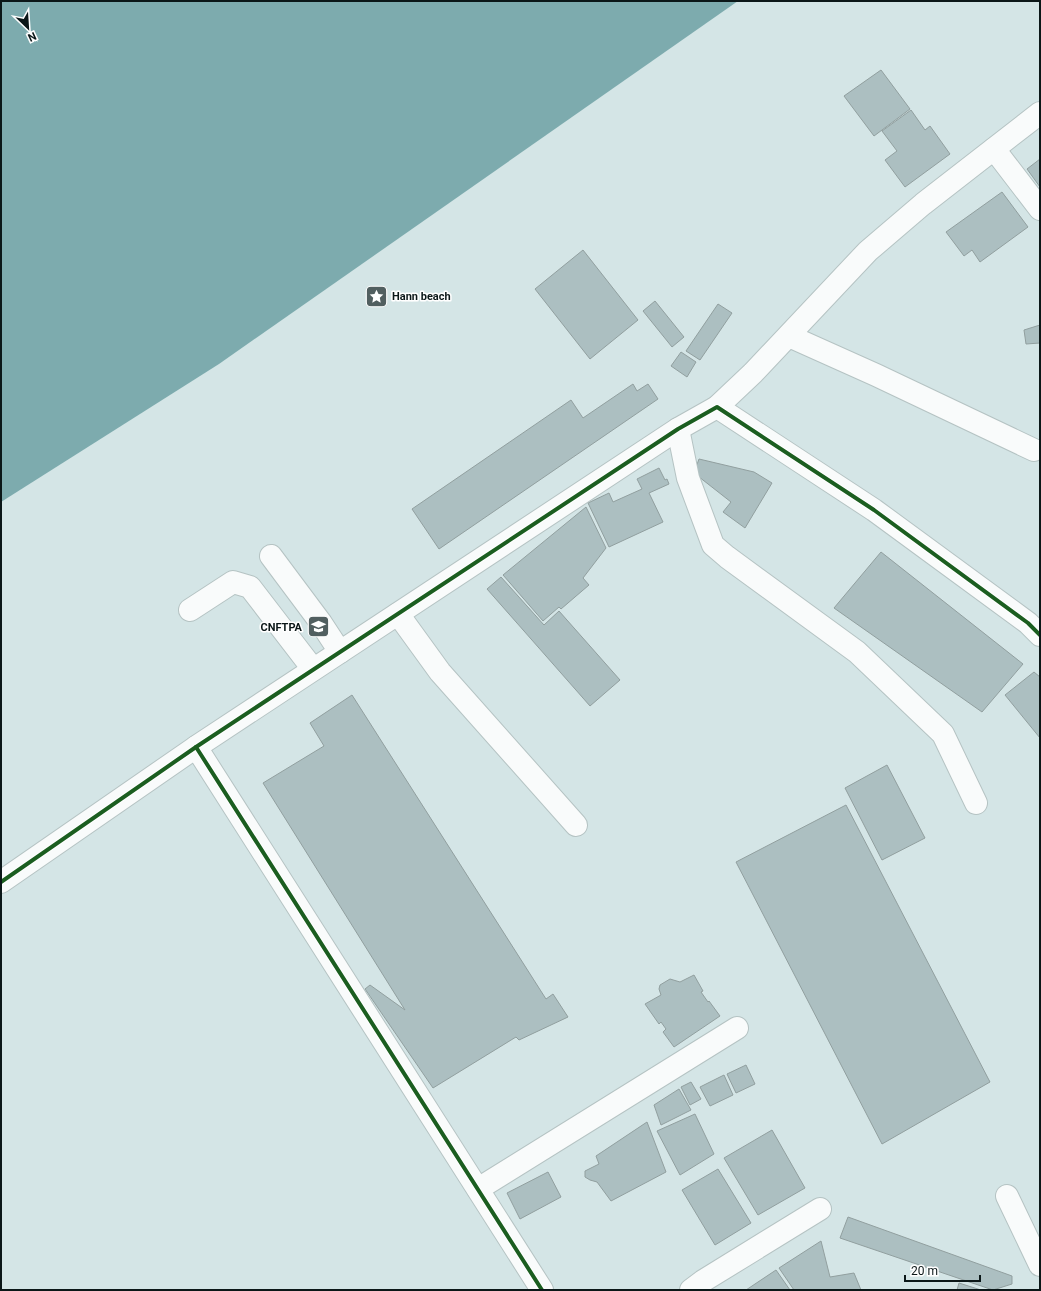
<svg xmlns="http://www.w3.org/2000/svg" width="1041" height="1291" font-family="Roboto,sans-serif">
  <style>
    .water { fill: #7dabae }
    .building { fill: #acbfc1; stroke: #919f9f }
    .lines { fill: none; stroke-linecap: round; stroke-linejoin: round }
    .minor-casing { stroke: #b5c3c3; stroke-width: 24 }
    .minor { stroke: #f9fbfb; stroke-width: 22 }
    .cycleway-casing { stroke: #fff; stroke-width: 6 }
    .cycleway { stroke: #1b5e20; stroke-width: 4 }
    .labels { text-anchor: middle; stroke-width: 3; stroke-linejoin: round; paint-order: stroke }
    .poi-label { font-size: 11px; font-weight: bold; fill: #0b1718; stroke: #fff; text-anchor: start }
  </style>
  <rect width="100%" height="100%" fill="#d4e5e6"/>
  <path class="water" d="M1 1H738L219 364 1 502Z"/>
  <g class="building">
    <path d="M881 70 910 109 874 136 844 96Z"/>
    <path d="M911 110 925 130 930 126 950 154 905 187 885 160 897 151 882 131Z"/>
    <path d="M1040 159V187L1027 169Z"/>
    <path d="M1002 192 1028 227 980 262 972 250 964 256 946 232Z"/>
    <path d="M583 250 638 320 590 359 535 289Z"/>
    <path d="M655 301 684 337 672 347 643 311Z"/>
    <path d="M718 304 732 313 700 360 686 351Z"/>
    <path d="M1040 325V343L1026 344 1024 330Z"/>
    <path d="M681 352 696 362 687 377 671 366Z"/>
    <path d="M633 384 637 391 648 384 658 399 439 549 412 509 571 400 583 418Z"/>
    <path d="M699 459 754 472 772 483 745 528 723 512 731 502 694 473Z"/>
    <path d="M659 468 665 480 667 479 669 484 649 493 663 522 609 547 588 503 609 493 613 502 642 489 637 479Z"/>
    <path d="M586 507 606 548 583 578 589 585 561 609 559 607 543 621 503 575Z"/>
    <path d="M881 552 1023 664 982 712 834 608Z"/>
    <path d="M501 577 544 625 559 611 620 680 590 706 487 589Z"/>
    <path d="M1034 672 1040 677V738L1005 695Z"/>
    <path d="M352 695 546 999 553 994 568 1017 519 1040 516 1037 433 1088 365 989 370 985 405 1010 263 783 324 746 310 723Z"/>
    <path d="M887 765 925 838 882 860 845 788Z"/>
    <path d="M846 805 990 1082 882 1144 736 862Z"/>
    <path d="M694 975 703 991 701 992 708 1002 709 1001 720 1016 674 1047 663 1032 666 1029 661 1022 659 1024 645 1004 661 995 659 989 660 985 670 979 680 982Z"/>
    <path d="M746 1065 755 1084 736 1093 727 1074Z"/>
    <path d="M724 1075 733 1095 710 1106 700 1087Z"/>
    <path d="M691 1082 701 1099 690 1105 681 1087Z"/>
    <path d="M679 1089 691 1110 661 1125 654 1105Z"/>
    <path d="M695 1114 714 1154 680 1175 657 1131Z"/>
    <path d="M647 1122 666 1172 611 1201 597 1182 590 1180 585 1177V1171L599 1164 596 1156Z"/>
    <path d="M772 1130 805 1188 758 1215 724 1158Z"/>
    <path d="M718 1169 751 1223 715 1245 682 1190Z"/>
    <path d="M548 1172 561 1197 520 1219 507 1193Z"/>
    <path d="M848 1217 1012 1276V1284L993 1290 840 1238Z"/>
    <path d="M821 1241 830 1277 854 1273 861 1290H794L779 1268Z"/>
    <path d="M776 1270 790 1290H746Z"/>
    <path d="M959 1283 981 1290H957Z"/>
  </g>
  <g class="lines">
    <defs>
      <g id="minor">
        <path d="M994 149 1040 209"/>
        <path d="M789 336 876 375 1034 450"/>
        <path d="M717 407 874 510 1028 623 1040 635"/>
        <path d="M678 429 688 478 713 545 727 557 857 652 943 734 976 803"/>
        <path d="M271 556 321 623 340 652"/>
        <path d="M190 610 233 582 250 587 313 669"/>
        <path d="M398 614 440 672 576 825"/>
        <path d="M196 747 542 1290"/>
        <path d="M1 882 196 747 678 429 717 407 753 373 868 251 923 204 1040 113"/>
        <path d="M478 1189 737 1028"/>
        <path d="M1007 1196 1040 1265"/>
        <path d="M691 1290 703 1281 820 1209"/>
      </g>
    </defs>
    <use href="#minor" class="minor-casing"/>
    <use href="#minor" class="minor"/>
    <defs>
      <g id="cycleway">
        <path d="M196 747 542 1290"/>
        <path d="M1 882 196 747 678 429 717 407 874 510 1028 623 1040 635"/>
      </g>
    </defs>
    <use href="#cycleway" class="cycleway-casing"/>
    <use href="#cycleway" class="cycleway"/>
  </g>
  <defs>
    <symbol id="sight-square" viewBox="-11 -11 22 22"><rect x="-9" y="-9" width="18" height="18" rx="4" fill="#515f60" stroke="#fff"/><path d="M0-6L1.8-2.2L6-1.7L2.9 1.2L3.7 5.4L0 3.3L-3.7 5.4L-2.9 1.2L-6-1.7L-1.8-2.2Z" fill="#fff"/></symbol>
    <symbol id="school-square" viewBox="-11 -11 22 22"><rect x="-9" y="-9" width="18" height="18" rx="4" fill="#515f60" stroke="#fff"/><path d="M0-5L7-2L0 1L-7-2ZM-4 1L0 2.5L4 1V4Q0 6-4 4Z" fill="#fff"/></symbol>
  </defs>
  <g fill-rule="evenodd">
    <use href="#sight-square" x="364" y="284" width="25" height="25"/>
    <use href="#school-square" x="306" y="614" width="25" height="25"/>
  </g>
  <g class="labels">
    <g class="poi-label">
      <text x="392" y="300">Hann beach</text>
      <text x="302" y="631" text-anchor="end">CNFTPA</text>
    </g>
  </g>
  <rect width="1041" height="1291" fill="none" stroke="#0b1718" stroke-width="4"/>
  <g transform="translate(28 28) rotate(155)" stroke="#ffffff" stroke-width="3" paint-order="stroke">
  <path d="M0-3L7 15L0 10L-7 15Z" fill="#0b1718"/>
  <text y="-6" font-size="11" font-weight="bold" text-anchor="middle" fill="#0b1718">N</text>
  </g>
  <path d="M905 1275v6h75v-6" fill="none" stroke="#0b1718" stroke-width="2"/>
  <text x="911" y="1275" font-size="12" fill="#0b1718" stroke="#ffffff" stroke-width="3" paint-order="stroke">20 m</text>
</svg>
